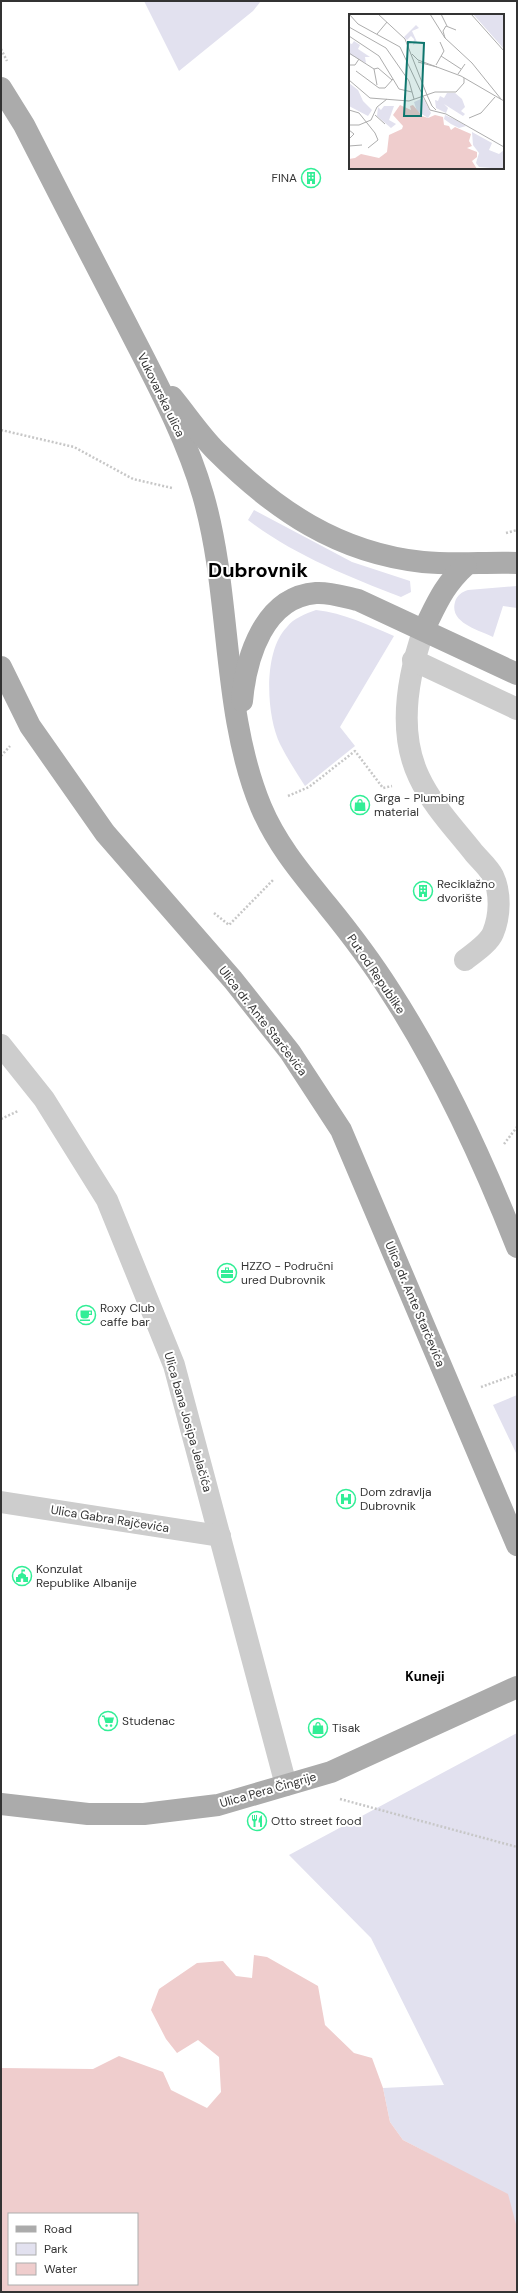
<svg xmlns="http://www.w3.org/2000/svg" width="518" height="2293" font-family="'DM Sans',sans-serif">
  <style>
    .green { fill: #e2e1ef }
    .water { fill: #efcdcd; fill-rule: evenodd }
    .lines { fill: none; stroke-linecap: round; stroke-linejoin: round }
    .path { stroke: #c7c7c7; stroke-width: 2.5; stroke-dasharray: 2 2; stroke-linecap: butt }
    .minor { stroke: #cdcdcd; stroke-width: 22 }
    .major { stroke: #ababab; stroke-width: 22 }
    .labels { text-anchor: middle; stroke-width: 4; stroke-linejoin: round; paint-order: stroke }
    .poi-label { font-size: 12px; fill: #333; stroke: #fff; text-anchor: start }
    .street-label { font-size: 12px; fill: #333; stroke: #fff }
    .neighbourhood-label { font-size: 13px; font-weight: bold; fill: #000; stroke: #fff }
    .town-label { font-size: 20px; font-weight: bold; fill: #000; stroke: #fff }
    .inset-road { fill: none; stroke: #adadad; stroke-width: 1 }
    .view { fill: #0f766e; fill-opacity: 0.15; stroke: #0f766e; stroke-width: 2 }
    .inset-edge { fill: none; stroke: #333; stroke-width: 2 }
  </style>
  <rect width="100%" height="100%" fill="#fff"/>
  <g class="green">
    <path d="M144 1H261L253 11 179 71Z"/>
    <path d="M254 510 352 562 410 581 411 592 401 597C347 576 294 555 248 520Z"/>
    <path d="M517 586V608L503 606 493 637C479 630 449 623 455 602 457 595 462 592 468 590Z"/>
    <path d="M316 610C344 613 368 625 394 636L340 727 355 746 305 786C296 772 287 758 280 744 266 715 263 651 287 627 294 618 305 614 316 610Z"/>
    <path d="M517 1395V1455L493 1405Z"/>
    <path d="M517 1733V2228L445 2162 403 2140 390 2122 383 2088 444 2085 371 1938 289 1855Z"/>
  </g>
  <path class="water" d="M254 1955 267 1957 318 1986 325 2025 354 2053 372 2058 383 2088 390 2122 403 2140 508 2194 517 2228V2292H1V2068L93 2069 119 2056 163 2072 171 2090 207 2108 221 2092 219 2057 198 2040 177 2053 166 2039 151 2010 159 1989 197 1963 223 1961 236 1976 252 1978ZM9 2214H137V2284H9Z"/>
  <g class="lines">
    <g class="path">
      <path d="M1 49 7 61"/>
      <path d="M1 430 74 447 133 479 172 488"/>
      <path d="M506 533 517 530"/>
      <path d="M1 756 10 746"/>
      <path d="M288 796 309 787 355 751 383 788 392 786"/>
      <path d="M214 913 229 925 273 880"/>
      <path d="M1 1119 18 1111"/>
      <path d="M504 1144 517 1127"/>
      <path d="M481 1387 517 1374"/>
      <path d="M340 1799 517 1847"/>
    </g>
    <g class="minor">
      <path d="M424 629C408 675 397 731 419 777 432 805 455 829 474 853 480 860 489 868 493 876 501 893 500 916 493 933 489 943 474 953 465 960"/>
      <path d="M413 660 517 709"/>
      <path d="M1 1045 44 1099 107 1200 174 1365 286 1785"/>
      <path d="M1 1502 220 1536"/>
    </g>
    <g class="major">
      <path d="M1 88 24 125C58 192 92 258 127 325 155 380 186 436 203 495 232 595 221 711 261 807 277 845 302 874 327 905 349 932 371 961 390 991 442 1071 482 1158 517 1247"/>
      <path d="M172 397C186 414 200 435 216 451 275 510 338 553 423 562 454 565 485 562 517 563"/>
      <path d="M424 629C437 603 444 585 466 565"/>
      <path d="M1 667 30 726 105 833 233 980 290 1052 341 1130 517 1545"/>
      <path d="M242 701C246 657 264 597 316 593 330 592 344 597 358 600L517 674"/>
      <path d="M1 1804 88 1814H144L218 1805 331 1772 517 1687"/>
    </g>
  </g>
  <defs>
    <symbol id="building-ring" viewBox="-11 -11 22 22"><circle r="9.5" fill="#fff" stroke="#31ee96" stroke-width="1.5"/><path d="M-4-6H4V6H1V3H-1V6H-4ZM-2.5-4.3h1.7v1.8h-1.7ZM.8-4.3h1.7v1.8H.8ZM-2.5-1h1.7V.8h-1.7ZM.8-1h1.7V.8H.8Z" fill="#31ee96"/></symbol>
    <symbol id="shop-ring" viewBox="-11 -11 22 22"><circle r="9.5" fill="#fff" stroke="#31ee96" stroke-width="1.5"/><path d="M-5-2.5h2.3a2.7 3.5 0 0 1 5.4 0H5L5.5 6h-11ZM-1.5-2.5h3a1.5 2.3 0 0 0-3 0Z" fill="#31ee96"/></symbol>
    <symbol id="office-ring" viewBox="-11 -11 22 22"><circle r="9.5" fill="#fff" stroke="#31ee96" stroke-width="1.5"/><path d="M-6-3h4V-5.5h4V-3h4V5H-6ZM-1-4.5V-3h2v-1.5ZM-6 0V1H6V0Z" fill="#31ee96"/></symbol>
    <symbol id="cafe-ring" viewBox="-11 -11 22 22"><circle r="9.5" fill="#fff" stroke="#31ee96" stroke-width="1.5"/><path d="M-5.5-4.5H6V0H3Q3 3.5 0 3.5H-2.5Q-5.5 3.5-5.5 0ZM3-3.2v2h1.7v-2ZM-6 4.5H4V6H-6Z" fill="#31ee96"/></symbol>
    <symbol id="hospital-ring" viewBox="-11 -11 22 22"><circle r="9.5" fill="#fff" stroke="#31ee96" stroke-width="1.5"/><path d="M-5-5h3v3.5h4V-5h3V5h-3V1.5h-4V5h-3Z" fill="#31ee96"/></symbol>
    <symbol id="civic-ring" viewBox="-11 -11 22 22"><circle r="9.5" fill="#fff" stroke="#31ee96" stroke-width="1.5"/><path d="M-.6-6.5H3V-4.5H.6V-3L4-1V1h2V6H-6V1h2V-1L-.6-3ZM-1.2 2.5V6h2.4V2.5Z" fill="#31ee96"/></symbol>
    <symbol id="supermarket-ring" viewBox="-11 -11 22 22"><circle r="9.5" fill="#fff" stroke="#31ee96" stroke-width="1.5"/><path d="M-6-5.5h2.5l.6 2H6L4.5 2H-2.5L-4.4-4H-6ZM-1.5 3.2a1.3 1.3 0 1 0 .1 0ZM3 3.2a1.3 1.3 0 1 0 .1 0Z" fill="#31ee96"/></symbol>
    <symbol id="restaurant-ring" viewBox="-11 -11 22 22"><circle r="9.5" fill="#fff" stroke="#31ee96" stroke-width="1.5"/><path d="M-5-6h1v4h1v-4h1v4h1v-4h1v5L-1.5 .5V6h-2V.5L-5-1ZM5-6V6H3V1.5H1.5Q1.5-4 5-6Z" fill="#31ee96"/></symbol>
  </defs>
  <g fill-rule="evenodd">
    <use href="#building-ring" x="300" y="167" width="22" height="22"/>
    <use href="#shop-ring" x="349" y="794" width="22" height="22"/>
    <use href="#building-ring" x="412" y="880" width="22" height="22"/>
    <use href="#office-ring" x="216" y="1262" width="22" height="22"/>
    <use href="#cafe-ring" x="75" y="1304" width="22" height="22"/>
    <use href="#hospital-ring" x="335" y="1488" width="22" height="22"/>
    <use href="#civic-ring" x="11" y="1565" width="22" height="22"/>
    <use href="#supermarket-ring" x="97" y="1710" width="22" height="22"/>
    <use href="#shop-ring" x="307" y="1717" width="22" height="22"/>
    <use href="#restaurant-ring" x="246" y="1810" width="22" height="22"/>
  </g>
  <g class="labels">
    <g class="poi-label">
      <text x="297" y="182" text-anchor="end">FINA</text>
      <text x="374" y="802">Grga - Plumbing<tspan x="374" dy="14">material</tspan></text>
      <text x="437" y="888">Reciklažno<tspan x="437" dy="14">dvorište</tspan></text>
      <text x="241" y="1270">HZZO - Područni<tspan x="241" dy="14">ured Dubrovnik</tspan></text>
      <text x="100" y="1312">Roxy Club<tspan x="100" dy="14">caffe bar</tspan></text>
      <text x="360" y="1496">Dom zdravlja<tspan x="360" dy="14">Dubrovnik</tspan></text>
      <text x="36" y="1573">Konzulat<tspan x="36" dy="14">Republike Albanije</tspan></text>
      <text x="122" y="1725">Studenac</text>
      <text x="332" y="1732">Tisak</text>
      <text x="271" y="1825">Otto street food</text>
    </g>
    <g class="street-label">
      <text transform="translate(161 395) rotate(64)" y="4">Vukovarska ulica</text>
      <text transform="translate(376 974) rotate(56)" y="4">Put od Republike</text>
      <text transform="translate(263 1021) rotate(52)" y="4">Ulica dr. Ante Starčevića</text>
      <text transform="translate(415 1304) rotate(67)" y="4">Ulica dr. Ante Starčevića</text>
      <text transform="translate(188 1422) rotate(74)" y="4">Ulica bana Josipa Jelačića</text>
      <text transform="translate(110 1519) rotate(9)" y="4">Ulica Gabra Rajčevića</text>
      <text transform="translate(268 1790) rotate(-16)" y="4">Ulica Pera Čingrije</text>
    </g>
    <g class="neighbourhood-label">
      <text x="425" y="1681">Kuneji</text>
    </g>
    <g class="town-label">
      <text x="258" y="577">Dubrovnik</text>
    </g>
  </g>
  <g transform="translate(349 14)">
    <rect width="155" height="155" fill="#fff"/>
    <path d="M124 0H155V35ZM67 11 70 14 63 17 68 28 64 31 65 25 62 22 58 26 55 23ZM5 27 11 31 9 35 21 43H16L17 49 0 40V29L3 30ZM0 69 9 76 14 87 23 96 19 102 0 92ZM98 79H106L113 85 116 93 112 97 116 100 114 102 95 90 99 94 97 99 87 94 86 86 89 87 91 82 95 84ZM74 84 82 99 79 104 68 97 65 88ZM35 92H45L40 106 47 110 42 114 28 102 29 93 32 96ZM96 101 107 106 117 112 110 114 102 110 95 105ZM123 118 143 129 140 136 150 140 155 136V155L130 153 127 149 130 139 124 131Z" fill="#e2e1ef"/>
    <path d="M51 91 62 96 61 92 64 91 73 102 79 104 86 101 94 103 95 111 100 112 102 116 106 113 122 120 120 127 123 132 118 134 128 138V143L123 147 128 155H0V145L6 144 12 140 30 144 38 138 40 121 53 115 54 112 44 101Z" fill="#efcdcd"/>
    <path class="inset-road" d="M0 0 9 10 51 33 74 82M29 0 56 25 78 81M81 0 96 24 123 49 152 85M92 0 98 12M122 0 155 37M0 13 37 34 60 67 65 85M28 20 38 8M0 22 30 42 44 65M96 24 94 17 97 12 107 16M0 39 25 55 28 71M63 40 69 46 112 62 155 87M92 42 112 55M69 48 88 53M0 51H6L10 45M87 51 95 37 91 28M25 55 29 54 43 66M7 57 30 74H36L44 65 50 75 63 78M109 60 116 50M0 66 21 84 60 87 86 78H107L115 69V64M78 81 83 92 87 96M74 82 81 96 97 100 155 133M0 96 10 99 26 119 29 126 19 134M26 101 36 110M120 104 132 99 146 83M0 111H10L22 106 28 93 38 85M0 116 5 120 0 125M0 132 13 131"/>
    <path class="view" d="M59 28 75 29 72 102H55Z"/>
    <rect width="155" height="155" class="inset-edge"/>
  </g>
  <rect width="518" height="2293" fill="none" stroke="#333333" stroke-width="4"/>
  <rect x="8" y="2213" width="130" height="72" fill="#ffffff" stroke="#adadad"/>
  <rect x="16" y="2226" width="20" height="6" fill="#ababab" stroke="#adadad"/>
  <text x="44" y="2233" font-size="12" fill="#333333">Road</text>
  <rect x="16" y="2243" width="20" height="12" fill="#e2e1ef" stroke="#adadad"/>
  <text x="44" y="2253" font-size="12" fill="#333333">Park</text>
  <rect x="16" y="2263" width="20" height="12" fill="#efcdcd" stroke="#adadad"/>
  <text x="44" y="2273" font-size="12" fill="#333333">Water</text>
</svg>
